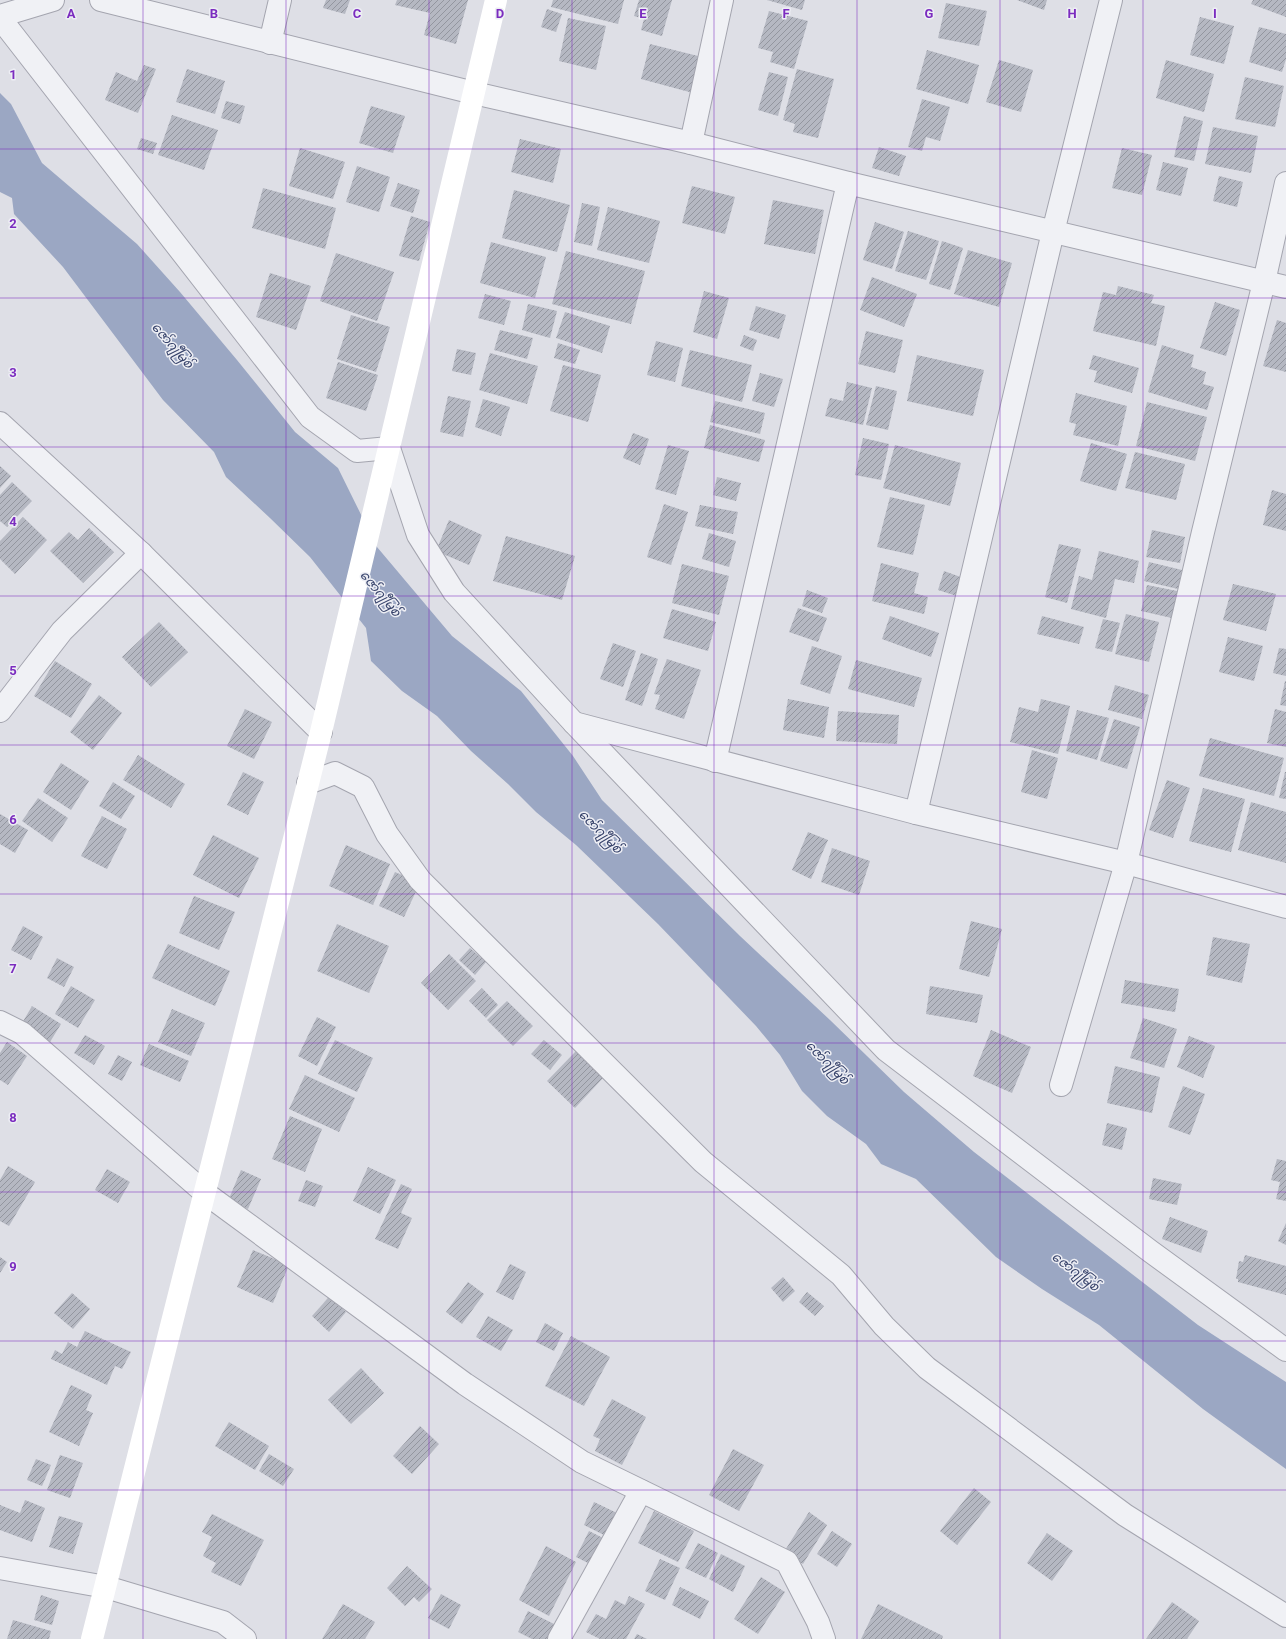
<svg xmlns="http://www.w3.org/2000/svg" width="1286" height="1639" font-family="Roboto,'Noto Sans Myanmar',sans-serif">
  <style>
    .water { fill: #9ba7c3 }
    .building { fill: url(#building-hatch) }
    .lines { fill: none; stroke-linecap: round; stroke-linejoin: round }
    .street-casing { stroke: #a4a5af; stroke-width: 24 }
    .street { stroke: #f0f1f5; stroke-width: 22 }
    .secondary { stroke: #fff; stroke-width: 22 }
    .grid { fill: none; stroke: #7b2cbf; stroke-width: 1; stroke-opacity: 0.55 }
    .labels { text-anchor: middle; stroke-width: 3; stroke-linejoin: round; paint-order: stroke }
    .water-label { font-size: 13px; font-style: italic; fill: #37436b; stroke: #edeef4 }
    .grid-label { font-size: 13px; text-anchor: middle; font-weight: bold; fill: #7b2cbf; stroke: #edeef4; stroke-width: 3; stroke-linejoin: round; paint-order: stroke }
  </style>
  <defs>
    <pattern id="building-hatch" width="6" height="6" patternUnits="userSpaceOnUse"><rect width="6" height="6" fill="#b5b8c2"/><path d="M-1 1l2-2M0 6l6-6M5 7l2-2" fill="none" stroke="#93969f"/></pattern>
  </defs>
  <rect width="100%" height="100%" fill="#dedfe6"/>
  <path class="water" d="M0 93 11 104 42 163 137 244 180 292 237 360 295 432 338 468 377 547 452 636 521 691 573 756 602 800 740 936 830 1020 904 1092 974 1152 1198 1325 1286 1382V1469L1203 1409 1099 1325 1042 1289 996 1257 916 1179 881 1164 866 1144 827 1116 802 1091 780 1055 756 1026 658 924 576 845 536 812 508 784 471 751 437 716 402 691 371 661 366 628 310 557 270 518 226 477 214 452 163 400 63 267 14 214 12 198 0 192Z"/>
  <g class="building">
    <path d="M326 0H350L345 14 323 8Z"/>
    <path d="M397 0H468L456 44 424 35 430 13 395 5Z"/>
    <path d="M553 0H624L618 24 551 7Z"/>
    <path d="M639 0H672L662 36 641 30 644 19 634 16Z"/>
    <path d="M767 0H805L802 10Z"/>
    <path d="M1017 0H1047L1044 10Z"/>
    <path d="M1253 0H1286V17L1251 4Z"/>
    <path d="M946 3 987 11 979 46 938 38Z"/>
    <path d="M547 9 562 14 556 32 541 27Z"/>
    <path d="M769 11 808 21 794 69 770 62 773 52 758 48Z"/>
    <path d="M1200 17 1234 26 1224 64 1190 55Z"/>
    <path d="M568 18 606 26 596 70 559 61Z"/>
    <path d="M1259 27 1286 34V59L1282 72 1249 62Z"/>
    <path d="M650 44 702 57 693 93 641 79Z"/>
    <path d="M927 50 979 65 968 104 916 89Z"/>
    <path d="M999 60 1033 70 1021 112 986 102Z"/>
    <path d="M1166 60 1214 74 1204 112 1156 98Z"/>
    <path d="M144 65 156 69 138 113 105 100 116 72 137 81Z"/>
    <path d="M187 69 225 81 215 114 176 102Z"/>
    <path d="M797 69 834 79 818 138 793 132 795 124 783 120Z"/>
    <path d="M769 72 788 77 778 116 758 110Z"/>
    <path d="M1245 77 1284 86 1275 127 1235 119Z"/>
    <path d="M922 99 950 107 940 141 926 137 922 151 908 147Z"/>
    <path d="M226 101 245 106 240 124 221 118Z"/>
    <path d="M371 106 405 116 393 153 359 143Z"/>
    <path d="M172 115 218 130 204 170 158 155Z"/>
    <path d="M1184 116 1203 121 1194 161 1174 157Z"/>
    <path d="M1213 127 1258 136 1251 173 1205 164Z"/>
    <path d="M141 138 157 143 153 154 137 149Z"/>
    <path d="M520 139 561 149 553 183 511 172Z"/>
    <path d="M879 147 906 156 899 176 872 168Z"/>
    <path d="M300 148 345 162 333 199 289 186Z"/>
    <path d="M1122 148 1152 155 1142 195 1112 188Z"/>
    <path d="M1163 162 1188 168 1181 196 1156 190Z"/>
    <path d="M357 166 390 177 379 212 346 202Z"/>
    <path d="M1219 176 1243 182 1237 207 1213 201Z"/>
    <path d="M398 183 420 190 413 213 390 206Z"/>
    <path d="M692 186 735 197 725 234 682 223Z"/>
    <path d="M263 188 336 208 325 249 252 228Z"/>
    <path d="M514 190 570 205 557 252 502 238Z"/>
    <path d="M773 200 824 210 815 254 764 244Z"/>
    <path d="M582 203 600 207 592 246 574 242Z"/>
    <path d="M608 207 660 221 649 263 597 250Z"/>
    <path d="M411 216 430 222 419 261 399 256Z"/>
    <path d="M875 222 904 232 892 269 863 260Z"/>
    <path d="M908 231 939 241 926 280 895 271Z"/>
    <path d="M942 241 963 248 950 290 929 284Z"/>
    <path d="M491 242 546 257 535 298 480 283Z"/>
    <path d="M968 250 1012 263 999 307 954 294Z"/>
    <path d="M566 251 645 271 631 324 552 304Z"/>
    <path d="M336 253 394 272 377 321 320 301Z"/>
    <path d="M270 273 311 286 296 330 256 317Z"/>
    <path d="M872 277 917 294 904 327 860 310Z"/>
    <path d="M1118 286 1154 295 1151 303 1165 306 1156 346 1093 331 1103 292 1116 295Z"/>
    <path d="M704 291 729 298 717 339 693 332Z"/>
    <path d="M485 294 511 301 504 325 478 318Z"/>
    <path d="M1215 302 1240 310 1226 356 1200 348Z"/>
    <path d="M528 304 557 311 550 338 522 330Z"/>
    <path d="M756 306 786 315 779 339 749 330Z"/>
    <path d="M565 312 610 326 602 353 556 338Z"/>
    <path d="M351 315 390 327 376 372 337 359Z"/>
    <path d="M1277 320 1286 323V372L1263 366Z"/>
    <path d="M500 330 533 338 527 359 494 350Z"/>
    <path d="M866 331 903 340 895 373 858 364Z"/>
    <path d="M744 335 757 340 753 351 740 346Z"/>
    <path d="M656 341 683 348 675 382 647 375Z"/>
    <path d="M558 343 580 350 575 364 554 358Z"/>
    <path d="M1162 345 1194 355 1191 367 1206 372 1203 384 1214 387 1207 410 1148 392Z"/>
    <path d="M457 349 476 353 471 375 452 371Z"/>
    <path d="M690 350 752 365 742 402 681 386Z"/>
    <path d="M490 353 538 366 527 404 479 390Z"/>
    <path d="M917 355 984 370 973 416 907 401Z"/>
    <path d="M1093 355 1139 368 1132 393 1094 382 1097 371 1089 369Z"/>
    <path d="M338 362 378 375 366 411 326 398Z"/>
    <path d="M563 365 601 375 588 422 550 411Z"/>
    <path d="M760 373 783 379 774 407 752 401Z"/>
    <path d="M847 382 872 388 863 425 825 416 830 398 843 401Z"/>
    <path d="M876 386 897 391 888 430 866 425Z"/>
    <path d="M1076 393 1127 406 1118 446 1073 435 1076 424 1069 422Z"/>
    <path d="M448 396 471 401 463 437 440 432Z"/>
    <path d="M483 399 510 407 501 436 475 427Z"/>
    <path d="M715 401 765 413 760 434 710 422Z"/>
    <path d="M1147 402 1207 417 1195 461 1136 446Z"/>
    <path d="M710 425 765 440 759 462 704 448Z"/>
    <path d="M633 433 649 439 640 465 623 458Z"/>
    <path d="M863 438 889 444 881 480 855 475Z"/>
    <path d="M1091 443 1127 454 1116 491 1080 481Z"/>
    <path d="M668 445 689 451 676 495 655 489Z"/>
    <path d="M895 445 961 463 950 506 883 488Z"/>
    <path d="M1135 452 1185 464 1176 500 1125 488Z"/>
    <path d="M0 466 11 476 0 488Z"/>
    <path d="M717 477 741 483 736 501 713 495Z"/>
    <path d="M12 482 32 501 7 527 0 521V495Z"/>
    <path d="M1272 490 1286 494V531L1263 525Z"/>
    <path d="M890 497 925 505 913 555 877 547Z"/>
    <path d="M664 504 688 512 671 565 647 557Z"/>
    <path d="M700 505 738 512 733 534 695 526Z"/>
    <path d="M23 517 47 540 15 574 0 559V541Z"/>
    <path d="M449 520 482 535 469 565 436 551Z"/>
    <path d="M89 528 114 552 83 583 50 551 69 532 78 540Z"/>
    <path d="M1152 530 1185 537 1180 563 1146 557Z"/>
    <path d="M709 533 736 541 729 567 702 559Z"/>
    <path d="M506 536 575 556 562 600 493 581Z"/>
    <path d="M1059 544 1081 549 1067 603 1045 597Z"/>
    <path d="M1099 551 1139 561 1134 583 1115 579 1106 618 1071 609 1079 576 1092 580Z"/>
    <path d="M1149 562 1182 570 1178 589 1144 581Z"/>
    <path d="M881 563 919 573 914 593 928 597 924 614 872 601Z"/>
    <path d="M682 564 729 576 719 615 672 603Z"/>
    <path d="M944 571 966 579 960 597 938 590Z"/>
    <path d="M1233 584 1276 594 1266 631 1223 620Z"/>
    <path d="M1147 585 1182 592 1176 619 1141 611Z"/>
    <path d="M807 590 828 598 822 613 802 606Z"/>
    <path d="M798 608 827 618 818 642 789 632Z"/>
    <path d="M672 609 716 622 708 651 663 638Z"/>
    <path d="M1126 614 1159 622 1149 662 1115 654Z"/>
    <path d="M890 616 939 633 931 657 882 639Z"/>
    <path d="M1042 616 1084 627 1079 644 1037 634Z"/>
    <path d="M1103 619 1120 623 1112 652 1095 648Z"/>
    <path d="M159 622 188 652 151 687 122 657Z"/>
    <path d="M1228 637 1263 646 1254 681 1219 672Z"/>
    <path d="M613 643 636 651 623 687 600 679Z"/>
    <path d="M812 646 842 656 830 694 800 684Z"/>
    <path d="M1279 648 1286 649V676L1273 673Z"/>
    <path d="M641 653 658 659 642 706 625 700Z"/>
    <path d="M667 659 701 670 684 719 655 709 660 695 654 694Z"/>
    <path d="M856 660 922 678 914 707 848 689Z"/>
    <path d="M55 661 92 684 71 718 34 696Z"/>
    <path d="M1285 681H1286V706L1280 705Z"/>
    <path d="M1115 685 1149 695 1142 719 1108 710Z"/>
    <path d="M99 695 122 713 93 750 70 732Z"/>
    <path d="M788 699 829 707 824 738 783 730Z"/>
    <path d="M1041 699 1070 706 1058 754 1010 742 1019 707 1038 712Z"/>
    <path d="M245 709 272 722 254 759 227 746Z"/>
    <path d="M1275 709 1286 712V747L1267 743Z"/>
    <path d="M1077 710 1109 718 1097 760 1066 751Z"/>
    <path d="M838 711 899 715 897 744 836 741Z"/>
    <path d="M1114 719 1140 727 1127 769 1100 761Z"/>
    <path d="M1210 738 1284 758 1274 796 1199 776Z"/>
    <path d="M1032 750 1058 758 1047 799 1021 792Z"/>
    <path d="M138 755 185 784 171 808 123 780Z"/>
    <path d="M61 763 89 781 71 810 43 792Z"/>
    <path d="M243 772 264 782 248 815 227 805Z"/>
    <path d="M1285 772H1286V799L1279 798Z"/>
    <path d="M1167 780 1190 788 1173 838 1149 830Z"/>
    <path d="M113 782 135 796 121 819 99 806Z"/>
    <path d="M1203 788 1245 799 1231 852 1189 841Z"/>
    <path d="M38 798 68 818 52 842 22 821Z"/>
    <path d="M1251 802 1286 812V863L1238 850Z"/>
    <path d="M0 814 28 830 15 853 0 844Z"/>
    <path d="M102 816 127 829 107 869 81 856Z"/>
    <path d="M808 832 828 840 811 879 792 870Z"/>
    <path d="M213 835 259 858 239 898 193 875Z"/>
    <path d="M346 845 390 864 373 905 329 886Z"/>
    <path d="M832 848 870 861 859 895 821 882Z"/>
    <path d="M395 872 420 883 404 917 379 906Z"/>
    <path d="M194 896 235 912 219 950 179 933Z"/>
    <path d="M971 921 1002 929 989 977 959 969Z"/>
    <path d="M337 924 389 946 369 993 317 971Z"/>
    <path d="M23 926 43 937 31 960 11 950Z"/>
    <path d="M1213 937 1250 944 1242 983 1206 975Z"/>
    <path d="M168 944 230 971 215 1006 152 978Z"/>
    <path d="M470 948 486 962 475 975 459 960Z"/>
    <path d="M449 954 476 981 448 1010 421 983Z"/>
    <path d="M57 958 74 967 64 987 47 978Z"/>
    <path d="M1125 980 1179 989 1175 1012 1121 1003Z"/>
    <path d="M71 986 95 1000 78 1028 55 1014Z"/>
    <path d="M930 986 983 995 977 1023 926 1014Z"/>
    <path d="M482 988 498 1005 486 1018 469 1001Z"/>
    <path d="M507 1001 533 1026 513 1046 487 1020Z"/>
    <path d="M32 1006 61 1024 50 1042 21 1025Z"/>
    <path d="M172 1009 205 1023 191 1056 158 1042Z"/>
    <path d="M317 1017 336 1027 317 1066 298 1056Z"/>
    <path d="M1143 1018 1177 1029 1164 1068 1130 1058Z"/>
    <path d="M991 1030 1031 1047 1012 1093 973 1076Z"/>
    <path d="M85 1035 105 1046 94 1065 74 1053Z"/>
    <path d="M1189 1036 1215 1046 1203 1078 1177 1067Z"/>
    <path d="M335 1040 373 1058 357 1092 318 1074Z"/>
    <path d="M544 1040 562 1055 550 1070 531 1054Z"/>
    <path d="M7 1042 27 1056 8 1085 0 1080V1053Z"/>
    <path d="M149 1044 189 1061 180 1082 140 1065Z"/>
    <path d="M576 1051 604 1077 575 1108 547 1081Z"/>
    <path d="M118 1055 132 1062 122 1081 108 1074Z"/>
    <path d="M1115 1066 1160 1077 1152 1113 1107 1103Z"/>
    <path d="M305 1075 355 1098 339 1132 289 1109Z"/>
    <path d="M1183 1086 1205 1094 1190 1135 1168 1127Z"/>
    <path d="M290 1116 322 1129 305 1172 272 1159Z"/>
    <path d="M1107 1123 1127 1128 1122 1150 1102 1145Z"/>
    <path d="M1277 1159 1286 1161V1201L1276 1199 1280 1182 1271 1180Z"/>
    <path d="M8 1166 35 1182 9 1226 0 1221V1180Z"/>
    <path d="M368 1167 396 1180 380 1214 353 1201Z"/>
    <path d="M107 1169 130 1182 118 1203 95 1190Z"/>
    <path d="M241 1170 261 1179 248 1209 228 1201Z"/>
    <path d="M1153 1178 1182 1184 1177 1205 1149 1199Z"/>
    <path d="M306 1180 323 1186 315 1207 298 1201Z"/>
    <path d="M401 1184 412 1189 401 1213 412 1218 398 1249 375 1239Z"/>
    <path d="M1170 1217 1208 1231 1201 1253 1162 1239Z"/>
    <path d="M1286 1223V1245L1278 1241Z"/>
    <path d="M253 1250 289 1265 273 1303 237 1287Z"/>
    <path d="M1245 1255 1286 1266V1295L1238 1282V1279H1236L1239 1261 1243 1262Z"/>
    <path d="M0 1257 7 1262 0 1273Z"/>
    <path d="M510 1264 526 1272 513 1300 496 1292Z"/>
    <path d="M783 1277 795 1291 783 1302 771 1288Z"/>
    <path d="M468 1282 484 1294 462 1324 446 1312Z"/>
    <path d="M807 1292 824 1306 815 1316 799 1302Z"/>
    <path d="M72 1293 90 1309 73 1329 54 1313Z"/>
    <path d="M329 1297 346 1312 329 1332 312 1316Z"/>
    <path d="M488 1316 513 1330 501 1351 476 1337Z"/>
    <path d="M545 1323 563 1333 554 1351 536 1342Z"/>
    <path d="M85 1331 131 1352 122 1369 115 1366 107 1385 51 1359 55 1350 62 1354 68 1342 77 1347Z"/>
    <path d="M571 1336 610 1357 584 1406 545 1386Z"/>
    <path d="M361 1368 384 1393 351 1424 328 1400Z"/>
    <path d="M71 1385 92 1395 86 1410 93 1413 79 1446 49 1432Z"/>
    <path d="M612 1399 646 1417 622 1465 595 1451 600 1439 593 1436Z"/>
    <path d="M229 1422 269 1446 255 1470 215 1446Z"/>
    <path d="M420 1426 439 1444 412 1474 393 1456Z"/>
    <path d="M733 1449 764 1465 739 1511 709 1495Z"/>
    <path d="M269 1454 294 1469 283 1486 259 1471Z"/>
    <path d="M60 1455 83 1463 70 1498 47 1490Z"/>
    <path d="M36 1459 51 1465 42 1486 27 1480Z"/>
    <path d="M974 1488 991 1502 957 1545 940 1531Z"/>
    <path d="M25 1500 45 1508 32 1542 0 1530V1505L20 1513Z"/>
    <path d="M594 1502 619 1514 608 1537 584 1525Z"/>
    <path d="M654 1511 694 1531 678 1562 638 1543Z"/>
    <path d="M809 1512 827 1525 803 1564 784 1552Z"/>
    <path d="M212 1514 264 1540 241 1586 211 1572 216 1563 203 1556 212 1537 202 1532Z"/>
    <path d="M59 1516 83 1523 73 1554 49 1547Z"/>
    <path d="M589 1531 605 1539 592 1565 576 1557Z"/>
    <path d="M832 1531 852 1544 837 1567 817 1554Z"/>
    <path d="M1047 1533 1073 1551 1052 1581 1027 1563Z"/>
    <path d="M698 1543 718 1553 706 1578 685 1568Z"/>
    <path d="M546 1546 576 1562 549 1616 519 1600Z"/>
    <path d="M721 1554 745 1566 733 1592 709 1579Z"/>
    <path d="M660 1559 680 1568 665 1600 645 1591Z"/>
    <path d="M407 1566 432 1589 419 1602 414 1597 405 1606 387 1588Z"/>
    <path d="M761 1577 785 1592 758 1634 734 1619Z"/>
    <path d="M680 1587 709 1601 700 1619 672 1605Z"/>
    <path d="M441 1594 461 1605 449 1629 428 1618Z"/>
    <path d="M41 1595 59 1601 52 1625 34 1620Z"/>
    <path d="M629 1596 645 1604 626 1639H600L586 1632 596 1614 606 1619 615 1600 625 1605Z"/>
    <path d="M1172 1602 1199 1621 1187 1639H1146Z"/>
    <path d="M343 1604 375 1622 365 1639H322Z"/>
    <path d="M878 1604 943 1636 942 1639H861Z"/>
    <path d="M528 1611 554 1624 547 1639H532L518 1632Z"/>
    <path d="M13 1620 51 1631 49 1639H7Z"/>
    <path d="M637 1634 647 1639H634Z"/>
  </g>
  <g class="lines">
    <defs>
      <g id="street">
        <path d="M101 0 474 93 691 143 848 183 1286 287"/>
        <path d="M0 16 53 0"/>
        <path d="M0 18 310 417 357 451 389 448 418 535 454 592 574 723 886 1050 1150 1251 1286 1350"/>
        <path d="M270 43 280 0"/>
        <path d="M691 143 722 0"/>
        <path d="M0 423 141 553 321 732"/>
        <path d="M0 711 62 631 141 553"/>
        <path d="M574 723 916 813 1126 863 1286 907"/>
        <path d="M715 761 848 183"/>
        <path d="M308 783 335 773 363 787 387 834 420 880 703 1162 841 1275 884 1326 927 1368 1125 1515 1286 1616"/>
        <path d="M916 813 1053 232 1111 0"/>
        <path d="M0 1022 22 1033 205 1193 465 1384 582 1462 787 1562 818 1622 824 1639"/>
        <path d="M1061 1085 1126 863 1203 532 1264 282 1286 183"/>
        <path d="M0 1568 106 1587 223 1622 245 1639"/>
        <path d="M559 1639 641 1491"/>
      </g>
    </defs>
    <use href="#street" class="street-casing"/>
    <use href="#street" class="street"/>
    <path class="secondary" d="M92 1639 321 732 496 0"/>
  </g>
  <path class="grid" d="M143 0V1639M286 0V1639M429 0V1639M572 0V1639M714 0V1639M857 0V1639M1000 0V1639M1143 0V1639M0 149H1286M0 298H1286M0 447H1286M0 596H1286M0 745H1286M0 894H1286M0 1043H1286M0 1192H1286M0 1341H1286M0 1490H1286"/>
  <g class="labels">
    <g class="water-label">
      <text transform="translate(173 345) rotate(49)" y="5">ဇော်ဂျီမြစ်</text>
      <text transform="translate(381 593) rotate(50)" y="5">ဇော်ဂျီမြစ်</text>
      <text transform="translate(601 831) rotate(45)" y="5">ဇော်ဂျီမြစ်</text>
      <text transform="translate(828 1062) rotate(45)" y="5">ဇော်ဂျီမြစ်</text>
      <text transform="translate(1076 1271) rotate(37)" y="5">ဇော်ဂျီမြစ်</text>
    </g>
  </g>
  <g class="grid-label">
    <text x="71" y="18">A</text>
    <text x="214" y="18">B</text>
    <text x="357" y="18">C</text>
    <text x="500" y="18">D</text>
    <text x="643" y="18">E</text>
    <text x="786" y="18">F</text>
    <text x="929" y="18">G</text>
    <text x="1072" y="18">H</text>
    <text x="1215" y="18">I</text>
    <text x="13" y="79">1</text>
    <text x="13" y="228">2</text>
    <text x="13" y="377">3</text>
    <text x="13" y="526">4</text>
    <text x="13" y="675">5</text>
    <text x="13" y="824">6</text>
    <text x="13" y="973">7</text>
    <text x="13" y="1122">8</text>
    <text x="13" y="1271">9</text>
  </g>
</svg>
